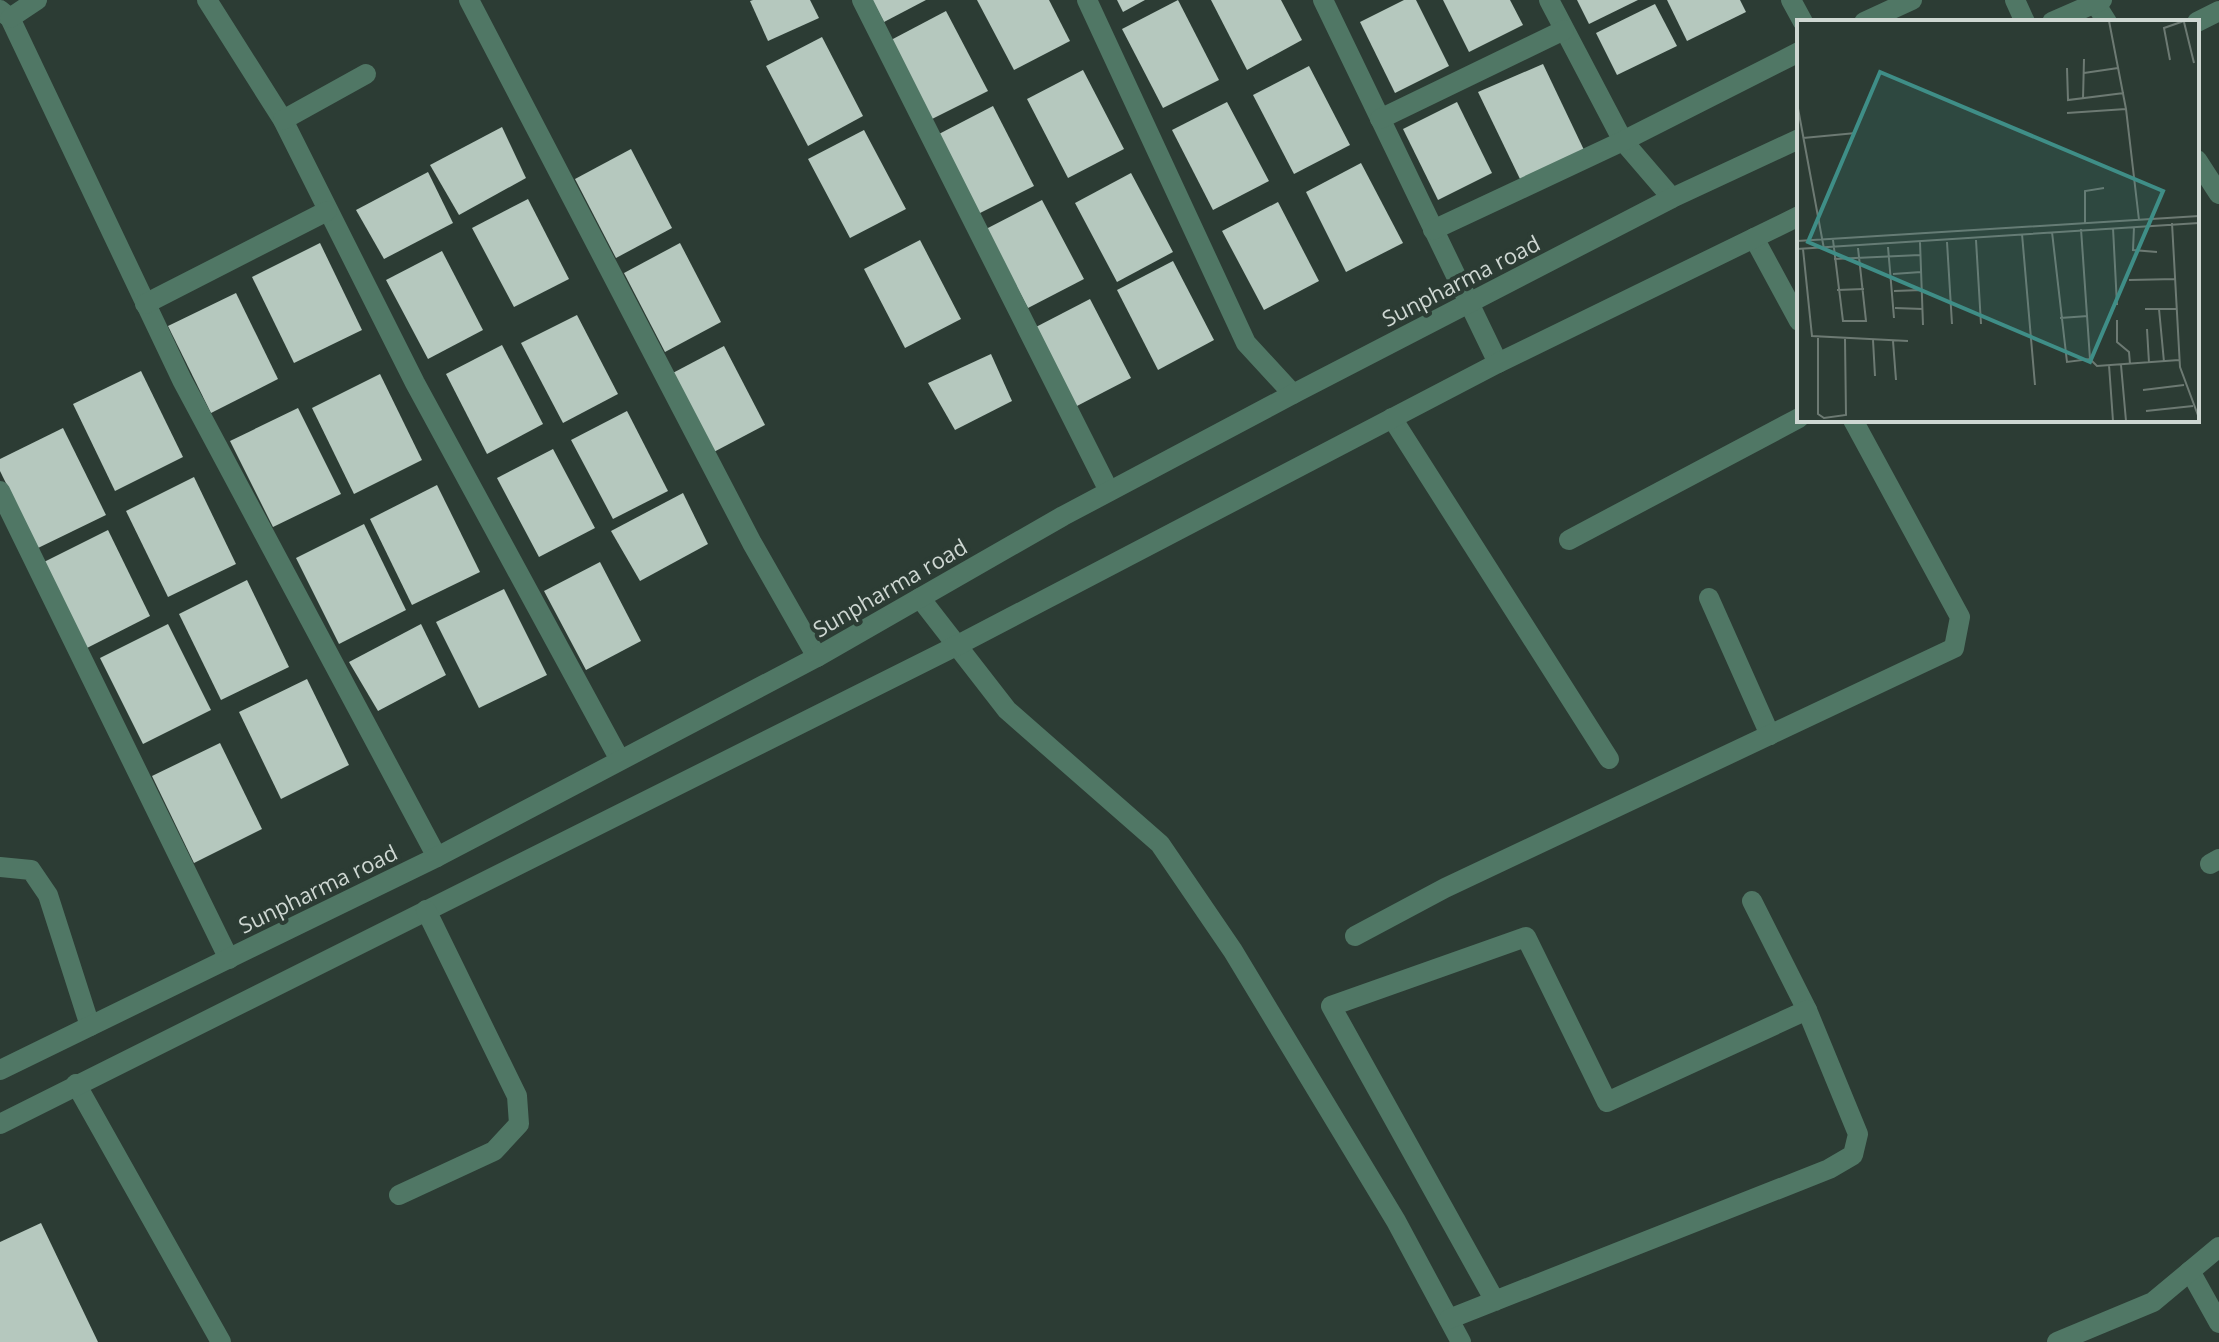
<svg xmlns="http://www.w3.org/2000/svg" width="2219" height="1342" font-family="'Open Sans',sans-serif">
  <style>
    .building { fill: #b5c8be }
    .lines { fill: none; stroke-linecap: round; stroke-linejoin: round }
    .minor { stroke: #507765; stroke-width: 20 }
    .labels { text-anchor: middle; stroke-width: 8; stroke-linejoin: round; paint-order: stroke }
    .street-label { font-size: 22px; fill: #ced7d2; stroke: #2c3c34 }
    .inset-road { fill: none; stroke: #6d7a73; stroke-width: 2 }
    .view { fill: #3f8e87; fill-opacity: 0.15; stroke: #3f8e87; stroke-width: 4 }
    .inset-edge { fill: none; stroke: #ced7d2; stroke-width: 4 }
  </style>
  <rect width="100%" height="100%" fill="#2c3c34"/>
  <g class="building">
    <path d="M753 0H810L819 18 768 41 750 1Z"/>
    <path d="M872 0H926L884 22Z"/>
    <path d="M977 0H1049L1070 41 1014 70Z"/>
    <path d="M1117 0H1145L1123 12Z"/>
    <path d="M1178 0 1219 80 1163 108 1122 29Z"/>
    <path d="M1211 0H1281L1302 40 1247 70Z"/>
    <path d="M1404 0H1416L1449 66 1395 93 1360 22Z"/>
    <path d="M1443 0H1510L1523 25 1469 52Z"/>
    <path d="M1577 0H1638L1589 24Z"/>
    <path d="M1667 0H1740L1746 12 1687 41Z"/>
    <path d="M1655 4 1677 46 1617 75 1596 33Z"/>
    <path d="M946 11 988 91 932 119 891 40Z"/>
    <path d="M822 37 863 116 808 146 766 66Z"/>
    <path d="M1543 64 1584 150 1521 181 1478 92Z"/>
    <path d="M1309 66 1350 145 1294 174 1253 95Z"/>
    <path d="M1083 70 1124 149 1068 178 1027 99Z"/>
    <path d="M1227 102 1269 181 1213 210 1172 130Z"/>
    <path d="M1457 102 1492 173 1438 200 1403 129Z"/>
    <path d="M993 106 1034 186 978 214 937 135Z"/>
    <path d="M502 127 526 178 459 215 430 165Z"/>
    <path d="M864 130 906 209 850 238 808 159Z"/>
    <path d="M631 149 672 228 616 258 575 179Z"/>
    <path d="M1361 163 1403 243 1346 272 1306 192Z"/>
    <path d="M428 172 453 223 384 259 356 210Z"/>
    <path d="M1131 173 1173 252 1117 282 1075 203Z"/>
    <path d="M528 199 569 279 514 307 472 228Z"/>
    <path d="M1042 200 1084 279 1028 308 986 229Z"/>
    <path d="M1278 202 1319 281 1264 310 1222 231Z"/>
    <path d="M920 240 961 319 905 348 864 269Z"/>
    <path d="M320 243 362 330 294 363 252 277Z"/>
    <path d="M680 243 721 322 665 352 624 273Z"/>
    <path d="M442 251 483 330 428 359 386 280Z"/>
    <path d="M1173 261 1214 340 1158 370 1117 290Z"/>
    <path d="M236 293 278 379 211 413 168 326Z"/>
    <path d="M1090 299 1131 378 1075 407 1034 328Z"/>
    <path d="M577 315 618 394 563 423 521 343Z"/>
    <path d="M502 345 543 424 487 454 446 374Z"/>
    <path d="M724 346 765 425 710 454 669 375Z"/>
    <path d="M991 354 1012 401 955 430 928 383Z"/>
    <path d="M141 371 183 457 115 491 73 404Z"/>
    <path d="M380 374 422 460 354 494 312 408Z"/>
    <path d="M298 408 341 494 273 527 230 441Z"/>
    <path d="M627 411 668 491 613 519 571 440Z"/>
    <path d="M63 428 106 515 38 548 0 471V459Z"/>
    <path d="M553 449 595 528 539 557 497 478Z"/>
    <path d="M194 477 236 564 168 597 126 511Z"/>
    <path d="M437 485 480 572 412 605 370 519Z"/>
    <path d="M683 493 708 544 640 581 611 531Z"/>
    <path d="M364 524 406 610 339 644 296 558Z"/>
    <path d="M108 530 150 616 83 650 40 564Z"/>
    <path d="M600 562 641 641 586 670 544 591Z"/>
    <path d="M247 580 289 667 221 700 179 614Z"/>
    <path d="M504 589 547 675 479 708 436 622Z"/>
    <path d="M168 624 211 710 143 744 100 658Z"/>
    <path d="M421 624 446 675 378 711 349 662Z"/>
    <path d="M307 679 349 765 281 799 239 712Z"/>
    <path d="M220 743 262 829 194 863 152 776Z"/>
    <path d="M41 1223 98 1342H0V1242Z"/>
  </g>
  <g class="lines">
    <g class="minor">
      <path d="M207 0 283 120 415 383 620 760"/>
      <path d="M469 0 752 543 817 657"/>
      <path d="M862 0 1109 491"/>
      <path d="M1087 0 1246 343 1293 394"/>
      <path d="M1323 0 1498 363"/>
      <path d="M1549 0 1623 141 1672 198"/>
      <path d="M1791 0 1803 22"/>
      <path d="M2015 0 2025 22"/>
      <path d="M2095 3 2107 22"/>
      <path d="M0 10 10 18 182 380 437 857"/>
      <path d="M10 18 37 0"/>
      <path d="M1864 22 1912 0"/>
      <path d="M2052 22 2102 0"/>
      <path d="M2197 22 2219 11"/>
      <path d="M1380 119 1564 30"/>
      <path d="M283 120 366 74"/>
      <path d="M2197 160 2219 194"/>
      <path d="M1433 230 1623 141 1799 52"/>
      <path d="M1754 238 1799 321"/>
      <path d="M145 304 327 211"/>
      <path d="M1392 418 1609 759"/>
      <path d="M0 491 229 959"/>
      <path d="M1569 540 1799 418"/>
      <path d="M920 598 1007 710 1160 844 1233 951 1396 1221 1461 1342"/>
      <path d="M1709 598 1770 735"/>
      <path d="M2210 864 2219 859"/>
      <path d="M0 867 31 870 48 895 90 1026"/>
      <path d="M1752 901 1807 1010"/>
      <path d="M1355 936 1445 888 1954 648 1960 617 1853 420"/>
      <path d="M0 1070 437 857 817 657 1063 516 1293 394 1672 198 1799 139"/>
      <path d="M76 1084 221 1342"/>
      <path d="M0 1124 956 646 1498 363 1799 216"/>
      <path d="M399 1195 494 1151 519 1124 517 1096 426 910"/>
      <path d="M2190 1271 2219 1323"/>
      <path d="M1449 1319C1576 1269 1703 1219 1829 1169L1853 1155 1858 1134 1807 1010 1607 1102 1526 937 1331 1006 1495 1301"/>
      <path d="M2057 1342 2153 1302 2219 1247"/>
    </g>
  </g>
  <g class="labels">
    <g class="street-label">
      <text transform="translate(1461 281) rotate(-27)" y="8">Sunpharma road</text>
      <text transform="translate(890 588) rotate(-30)" y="8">Sunpharma road</text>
      <text transform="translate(318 889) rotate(-26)" y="8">Sunpharma road</text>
    </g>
  </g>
  <g transform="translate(1797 20)">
    <rect width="402" height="402" fill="#2c3c34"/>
    <path class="inset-road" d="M312 1 329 89 342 200M387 2 397 43M373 40 367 8 387 1M270 48 271 80 327 73M287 53 321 48M286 79 287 39M0 83 27 229M270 93 329 89M6 118 59 113M288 203V171L307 168M375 203 383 347 402 398M337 207 336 230 360 232M316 208 320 285M284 209 293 339M255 212 270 342 293 339 300 346 382 340M225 214 238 365M36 220 46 301H69L61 228M179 220 184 304M0 221 402 196M123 222 126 305M150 222 155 304M91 227 97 298M0 229 402 203M6 229 15 316 111 321M37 239 123 235M96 254 124 252M332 260 379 259M40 270 67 269M97 271 125 270M98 288 126 289M348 289H380M362 289 367 342M263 298 291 296M320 300V322L332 332 333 344M350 309 352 343M21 318V394L27 398 49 395 48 319M76 320 78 356M96 321 99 360M312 345 316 401M324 345 329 401M346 370 387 365M349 391 396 386"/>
    <path class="view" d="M83 52 366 171 293 342 11 222Z"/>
    <rect width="402" height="402" class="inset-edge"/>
  </g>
</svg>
